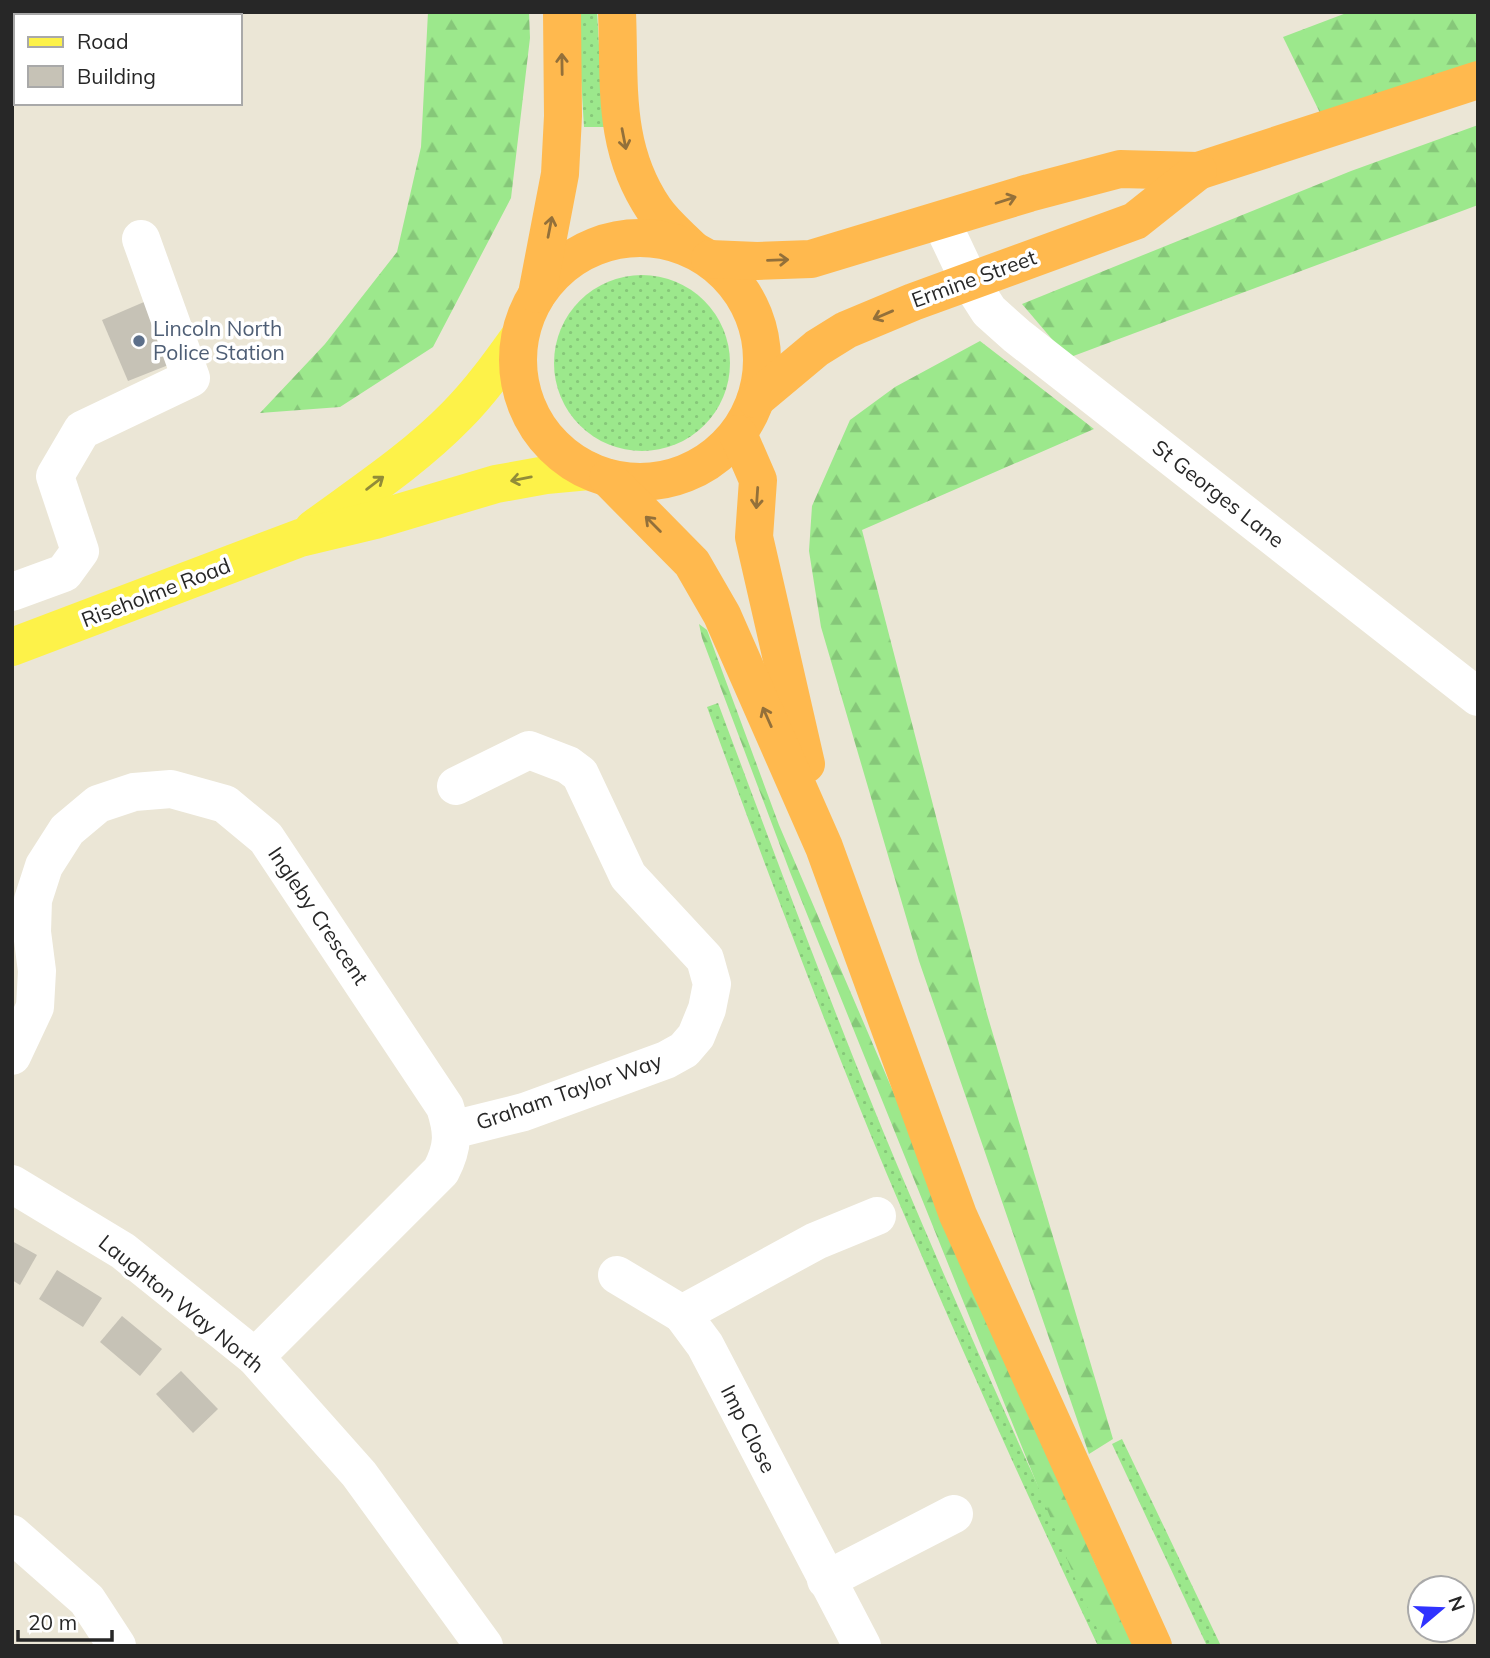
<svg xmlns="http://www.w3.org/2000/svg" width="1490" height="1658" font-family="Mulish,sans-serif">
  <style>
    .grass { fill: url(#grass-dots) }
    .forest { fill: url(#forest-firs) }
    .building { fill: #c6c2b6 }
    .lines { fill: none; stroke-linecap: round; stroke-linejoin: round }
    .minor { stroke: #fff; stroke-width: 38 }
    .major { stroke: #fdf249; stroke-width: 38 }
    .highway { stroke: #ffb94e; stroke-width: 38 }
    .oneway { stroke: #93703a }
    .oneway2 { stroke: #928c38 }
    .service-dot { fill: #5c6f8a; stroke: #fff; stroke-width: 2.5 }
    .labels { text-anchor: middle; stroke-width: 7; stroke-linejoin: round; paint-order: stroke }
    .street-label { font-size: 21px; fill: #272727; stroke: #fff }
    .service-label { font-size: 21px; fill: #4e5e75; stroke: #fff; text-anchor: start }
  </style>
  <defs>
    <pattern id="grass-dots" width="8" height="8" patternUnits="userSpaceOnUse" patternTransform="scale(1.75)"><rect width="8" height="8" fill="#9ce88c"/><path d="M2 2h.1M6 6h.1" fill="none" stroke="#86c779" stroke-width="1.8" stroke-linecap="round"/></pattern>
    <pattern id="forest-firs" width="22" height="20" patternUnits="userSpaceOnUse" patternTransform="scale(1.75)"><rect width="22" height="20" fill="#9ce88c"/><path d="M5 1l3.5 6h-7zM16 11l3.5 6h-7z" fill="#86c779"/></pattern>
  </defs>
  <rect width="100%" height="100%" fill="#ebe6d6"/>
  <g class="grass">
    <path d="M577 12H597L604 127H584Z"/>
    <circle cx="642" cy="363" r="88"/>
    <path d="M718 703C776 858 834 1014 898 1167 966 1328 1038 1488 1112 1646H1098C1024 1489 953 1331 886 1172 822 1018 764 863 707 707Z"/>
    <path d="M1122 1439 1221 1646H1207L1112 1444Z"/>
  </g>
  <g class="forest">
    <path d="M428 12H529L530 38 511 198 433 347 340 407 260 413 325 344 397 252 421 147Z"/>
    <path d="M1349 12H1478V63L1322 117 1283 37Z"/>
    <path d="M1478 125V205L1068 358 1022 304 1351 171Z"/>
    <path d="M980 341 1094 429 862 530 987 1014 1113 1439 1089 1454 919 961 821 627 809 551 812 506 850 420 895 387Z"/>
    <path d="M699 624 707 630 779 825 1095 1563 1135 1646H1105L1080 1591 790 872 702 638Z"/>
  </g>
  <g class="building">
    <path d="M151 299 176 362 128 381 102 320Z"/>
    <path d="M12 1241 37 1255 20 1285 12 1280Z"/>
    <path d="M57 1270 102 1298 83 1327 39 1299Z"/>
    <path d="M122 1316 162 1349 140 1376 100 1342Z"/>
    <path d="M181 1371 218 1409 193 1433 156 1394Z"/>
  </g>
  <g class="lines">
    <g class="minor">
      <path d="M941 221 969 280 989 311 1017 336 1478 697"/>
      <path d="M12 592 64 573 80 551 55 476 82 430 191 378 141 239"/>
      <path d="M12 1056 35 1007 37 971 32 932 33 900 44 866 67 830 98 804 134 792 171 789 225 804 266 838 445 1107C453 1132 454 1146 441 1171L255 1357"/>
      <path d="M452 1130 524 1112 666 1060 684 1050 696 1036 707 1009 712 984 705 959 628 876 580 774 568 765 529 750 456 786"/>
      <path d="M12 1184 123 1251 255 1357 359 1474 484 1646"/>
      <path d="M617 1275 682 1314"/>
      <path d="M12 1534 87 1600 117 1646"/>
      <path d="M826 1580 954 1514"/>
      <path d="M862 1646 705 1345 682 1314 816 1241 877 1216"/>
    </g>
    <g class="major">
      <path d="M313 529C362 493 414 459 456 416 480 392 500 364 520 336"/>
      <path d="M12 647 300 538 375 520 496 484 546 475 589 471"/>
    </g>
    <g class="highway">
      <path d="M617 12C620 84 612 147 654 209 664 224 679 236 691 248"/>
      <circle cx="640" cy="360" r="122"/>
      <path d="M710 259 757 261 811 259 1029 193 1120 169 1198 171 1478 80"/>
      <path d="M537 294 560 174 563 116 562 12"/>
      <path d="M756 399 817 348 846 330 913 302 1135 221 1198 171"/>
      <path d="M738 434 758 480 754 537 806 764"/>
      <path d="M608 478 692 563 722 615 824 847 958 1215 1153 1646"/>
    </g>
  </g>
  <defs><path id="oneway-shaft" d="M-6 0H5M1.5-3L5.5 0L1.5 3" fill="none" stroke-width="1.6" stroke-linecap="round" stroke-linejoin="round" transform="scale(1.75)"/></defs>
  <g class="oneway">
    <use href="#oneway-shaft" transform="translate(562 64) rotate(-91)"/>
    <use href="#oneway-shaft" transform="translate(624 139) rotate(79)"/>
    <use href="#oneway-shaft" transform="translate(1006 200) rotate(-18)"/>
    <use href="#oneway-shaft" transform="translate(550 227) rotate(-79)"/>
    <use href="#oneway-shaft" transform="translate(778 260) rotate(-2)"/>
    <use href="#oneway-shaft" transform="translate(883 315) rotate(157)"/>
    <use href="#oneway-shaft" transform="translate(757 498) rotate(94)"/>
    <use href="#oneway-shaft" transform="translate(653 524) rotate(-135)"/>
    <use href="#oneway-shaft" transform="translate(767 717) rotate(-114)"/>
  </g>
  <g class="oneway2">
    <use href="#oneway-shaft" transform="translate(521 479) rotate(169)"/>
    <use href="#oneway-shaft" transform="translate(375 483) rotate(-37)"/>
  </g>
  <circle class="service-dot" cx="139" cy="341" r="7"/>
  <g class="labels">
    <g class="street-label">
      <text transform="translate(974 279) rotate(-20)" y="7">Ermine Street</text>
      <text transform="translate(1218 494) rotate(38)" y="7">St Georges Lane</text>
      <text transform="translate(156 593) rotate(-21)" y="7">Riseholme Road</text>
      <text transform="translate(318 916) rotate(56)" y="7">Ingleby Crescent</text>
      <text transform="translate(569 1092) rotate(-19)" y="7">Graham Taylor Way</text>
      <text transform="translate(181 1304) rotate(39)" y="7">Laughton Way North</text>
      <text transform="translate(748 1429) rotate(63)" y="7">Imp Close</text>
    </g>
    <g class="service-label">
      <text x="153" y="336">Lincoln North<tspan x="153" dy="24">Police Station</tspan></text>
    </g>
  </g>
  <rect width="1490" height="1658" fill="none" stroke="#272727" stroke-width="28"/>
  <rect x="14" y="14" width="228" height="91" fill="#ffffff" stroke="#a9a9a9" stroke-width="2"/>
  <rect x="28" y="37" width="35" height="10" fill="#fdf249" stroke="#a9a9a9" stroke-width="2"/>
  <text x="77" y="49" font-size="21" fill="#272727">Road</text>
  <rect x="28" y="66" width="35" height="21" fill="#c6c2b6" stroke="#a9a9a9" stroke-width="2"/>
  <text x="77" y="84" font-size="21" fill="#272727">Building</text>
  <g transform="translate(1441 1609) rotate(71)"><circle r="33" fill="#ffffff" stroke="#a9a9a9" stroke-width="2"/>
  <path d="M0-5L12 26L0 18L-12 26Z" fill="#3033ff"/>
  <text y="-10" font-size="19" font-weight="bold" text-anchor="middle" fill="#272727">N</text>
  </g>
  <path d="M18 1630v10h94v-10" fill="none" stroke="#272727" stroke-width="3.5"/>
  <text x="28" y="1630" font-size="21" fill="#272727" stroke="#ffffff" stroke-width="5" paint-order="stroke">20 m</text>
</svg>
